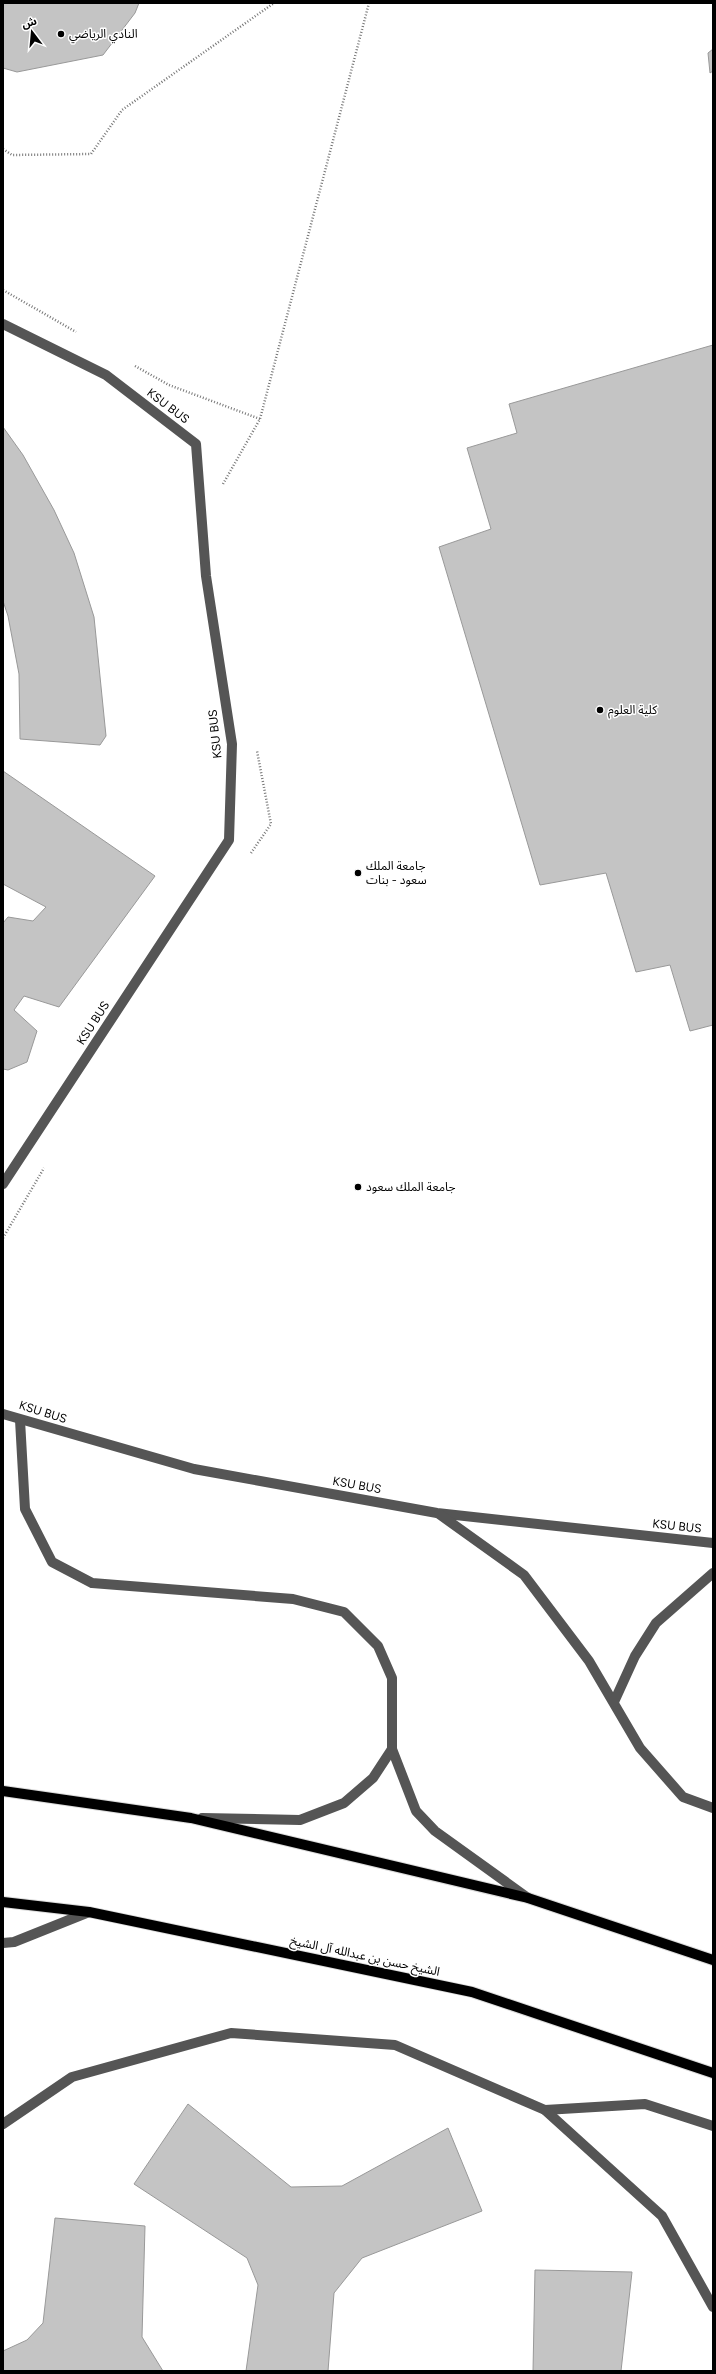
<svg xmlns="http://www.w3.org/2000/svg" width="716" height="2374" font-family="Figtree,'Noto Sans Arabic',sans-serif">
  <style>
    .building { fill: #c4c4c4; stroke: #999 }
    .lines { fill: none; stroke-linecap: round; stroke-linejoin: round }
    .major-casing { stroke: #dbdbdb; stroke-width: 12 }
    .path { stroke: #777; stroke-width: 2.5; stroke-dasharray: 1 2; stroke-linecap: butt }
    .minor { stroke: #555; stroke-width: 10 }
    .major { stroke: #000; stroke-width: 10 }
    .poi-dot { fill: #000; stroke: #fff; stroke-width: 1.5 }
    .labels { text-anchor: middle; stroke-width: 3; stroke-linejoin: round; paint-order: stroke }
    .poi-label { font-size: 12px; fill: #000; stroke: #fff; text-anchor: start }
    .street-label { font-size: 12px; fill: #000; stroke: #fff }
  </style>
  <rect width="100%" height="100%" fill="#fff"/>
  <g class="building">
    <path d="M3 3H139L135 13 103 55 17 72 3 68Z"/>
    <path d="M713 49V71L710 73 708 53Z"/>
    <path d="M713 345V1025L690 1031 670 965 636 972 606 873 540 885 439 547 491 529 467 448 517 433 509 404Z"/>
    <path d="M3 427 23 455 54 510 74 553 94 617 106 736 100 745 20 739 19 674 8 616 3 601Z"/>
    <path d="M3 771 155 876 59 1007 24 996 14 1010 37 1031 27 1062 8 1070 3 1069V923L8 917 33 921 46 907 3 884Z"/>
    <path d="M188 2104 291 2187 342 2186 448 2128 482 2211 362 2258 334 2293 328 2371H246L258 2285 247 2258 134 2184Z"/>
    <path d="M55 2218 145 2226 142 2337 163 2371H3V2351L27 2340 43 2323Z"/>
    <path d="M535 2270 632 2272 621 2371H533Z"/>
  </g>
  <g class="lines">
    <defs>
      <g id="major">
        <path d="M3 1791 191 1818 528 1898 713 1960"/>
        <path d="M3 1902 89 1912 472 1992 713 2073"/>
      </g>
    </defs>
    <use href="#major" class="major-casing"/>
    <g class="path">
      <path d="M3 149 12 155 91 154 122 110 274 3"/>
      <path d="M3 290 76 332"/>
      <path d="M135 366 169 385 260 419"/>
      <path d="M223 484 260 419 369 3"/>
      <path d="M251 853 271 824 257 751"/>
      <path d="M3 1238 44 1168"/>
    </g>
    <g class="minor">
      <path d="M3 324 106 375 196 444 206 576 232 744 229 840 3 1184"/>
      <path d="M3 1414 194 1469 437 1513 713 1543"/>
      <path d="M20 1420 25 1509 52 1562 92 1583 293 1599 344 1612 378 1646 392 1678V1749L416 1811 435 1831 528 1898"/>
      <path d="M439 1514 524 1575 589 1661 640 1748 683 1797 713 1808"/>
      <path d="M614 1702 635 1656 656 1623 713 1573"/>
      <path d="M202 1818 300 1820 344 1803 373 1778 392 1749"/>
      <path d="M3 1943 14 1942 89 1912"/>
      <path d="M545 2110 645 2104 713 2126"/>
      <path d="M3 2124 72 2077 231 2033 395 2045 545 2110 662 2216 713 2307"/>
    </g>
    <use href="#major" class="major"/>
  </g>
  <g class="poi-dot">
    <circle cx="61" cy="34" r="4"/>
    <circle cx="600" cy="710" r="4"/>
    <circle cx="358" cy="873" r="4"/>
    <circle cx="358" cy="1187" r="4"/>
  </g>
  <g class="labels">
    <g class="poi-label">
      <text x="69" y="38">النادي الرياضي</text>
      <text x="608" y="714">كلية العلوم</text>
      <text x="366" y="870">جامعة الملك<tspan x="366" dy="14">سعود - بنات</tspan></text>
      <text x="366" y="1191">جامعة الملك سعود</text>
    </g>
    <g class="street-label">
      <text transform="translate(168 406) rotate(37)" y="4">KSU BUS</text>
      <text transform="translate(215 734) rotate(-96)" y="4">KSU BUS</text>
      <text transform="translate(93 1023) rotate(-57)" y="4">KSU BUS</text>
      <text transform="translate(43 1412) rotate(17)" y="4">KSU BUS</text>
      <text transform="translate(357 1485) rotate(10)" y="4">KSU BUS</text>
      <text transform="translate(677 1526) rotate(6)" y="4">KSU BUS</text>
      <text transform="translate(365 1956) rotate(12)" y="4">الشيخ حسن بن عبدالله آل الشيخ</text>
    </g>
  </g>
  <rect width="716" height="2374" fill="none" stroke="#000000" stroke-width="8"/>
  <g transform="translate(32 32) rotate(344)" stroke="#ffffff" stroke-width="3" paint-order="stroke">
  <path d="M0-3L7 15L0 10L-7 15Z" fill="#000000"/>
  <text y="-6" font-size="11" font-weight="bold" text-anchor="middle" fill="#000000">ش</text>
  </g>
</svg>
